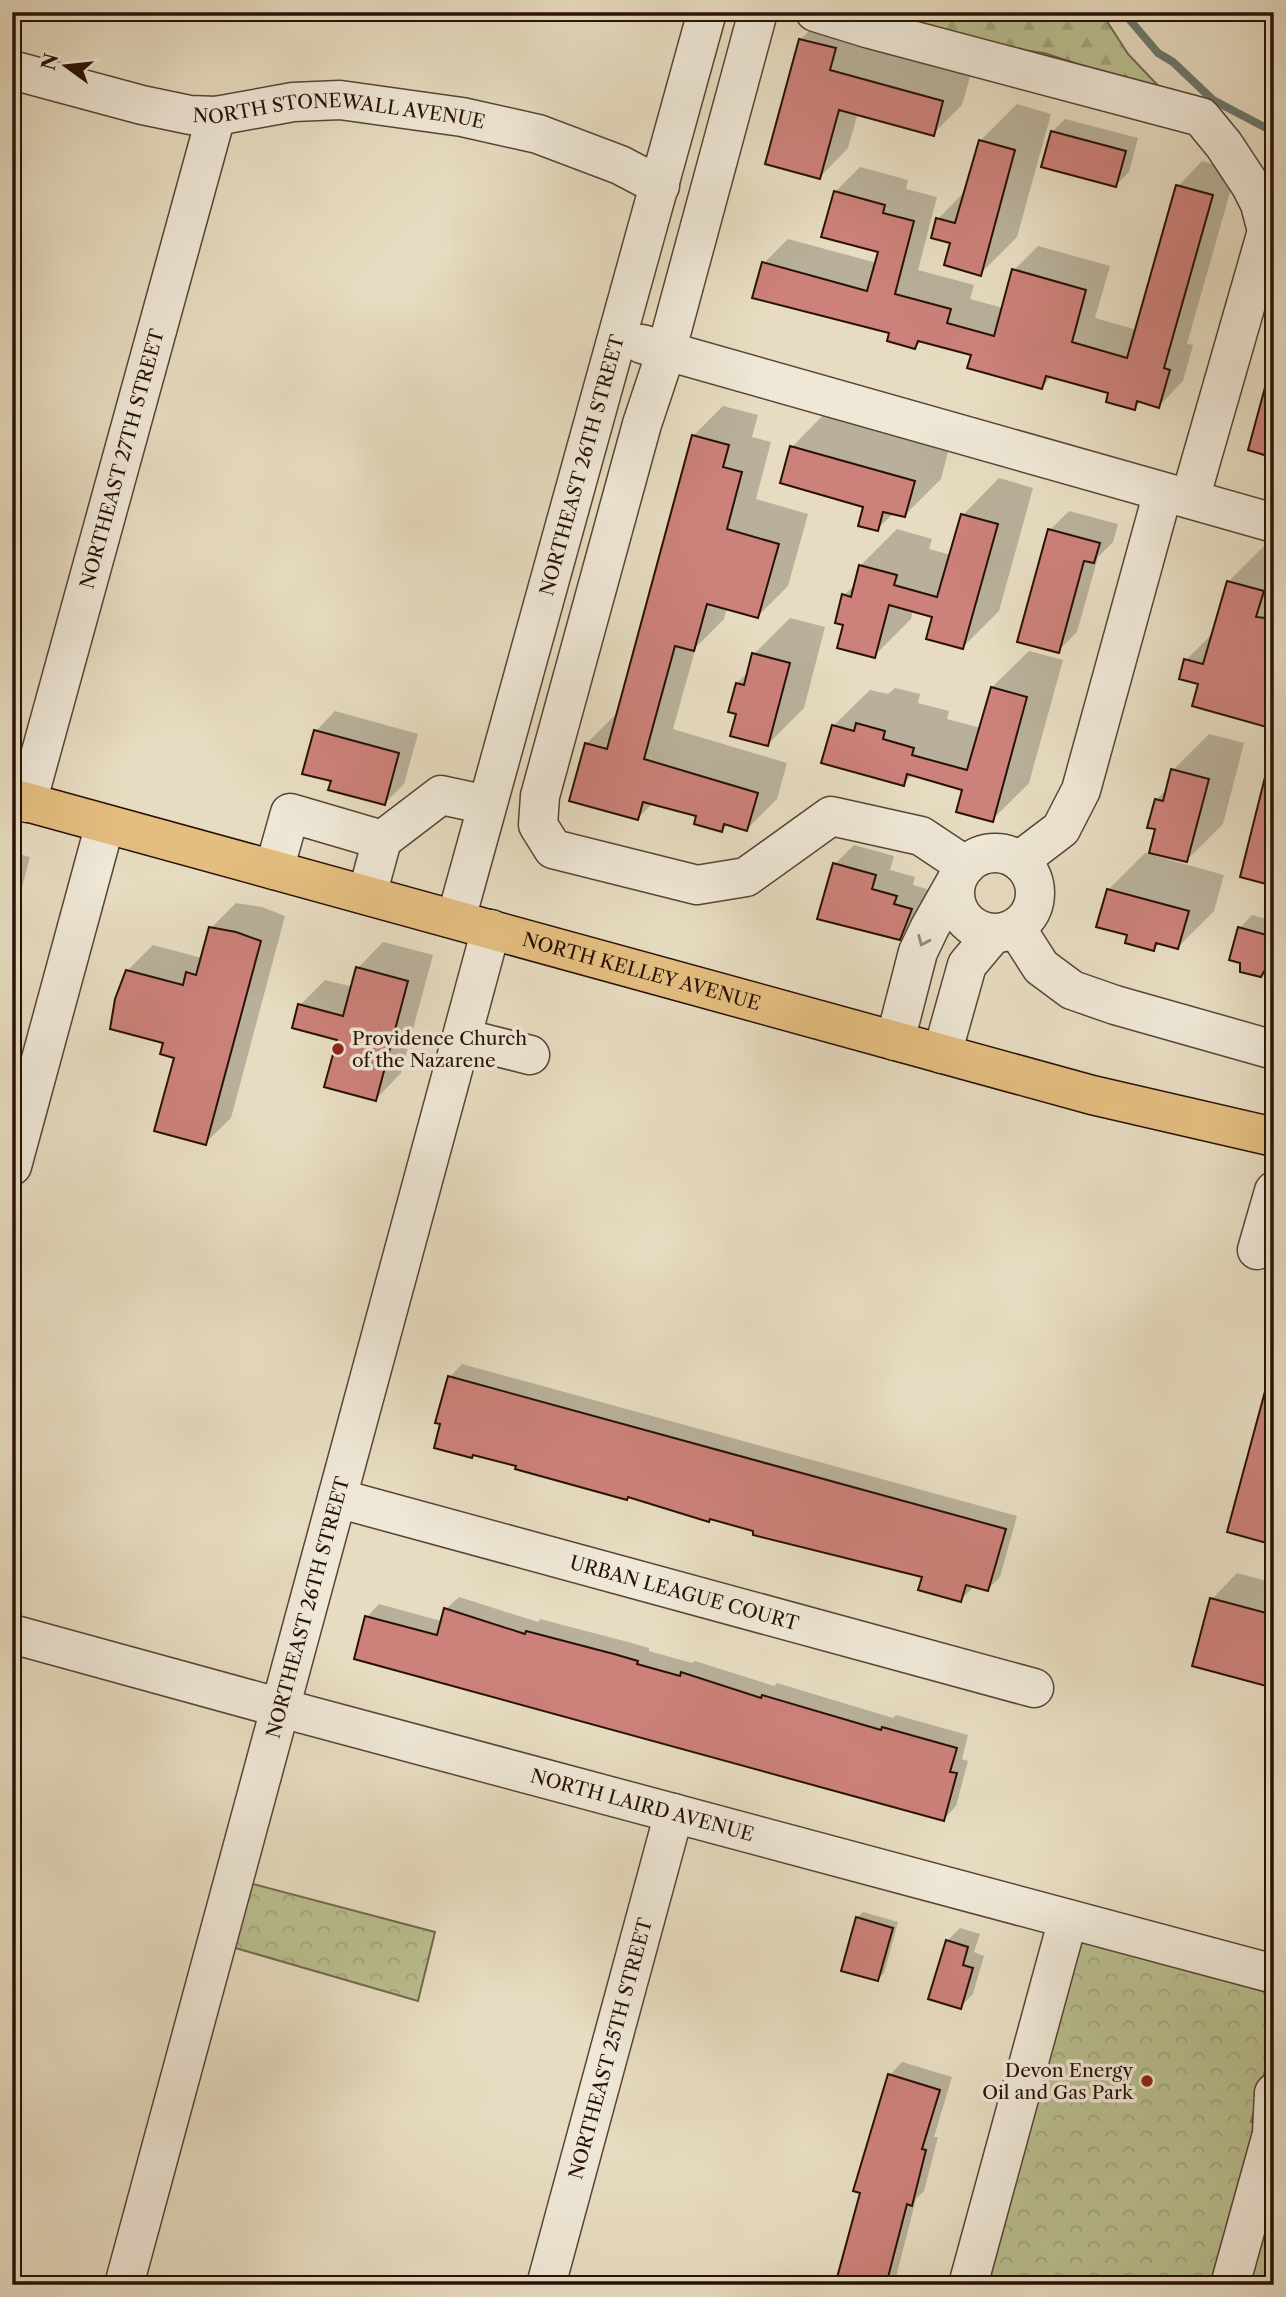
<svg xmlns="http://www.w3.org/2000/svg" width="1286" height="2297" font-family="'Libre Caslon Text',serif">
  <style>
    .forest { fill: url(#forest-firs); stroke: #72684c; stroke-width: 2 }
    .park { fill: url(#park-crowns); stroke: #72684c; stroke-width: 2 }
    .shadow { fill: #0003 }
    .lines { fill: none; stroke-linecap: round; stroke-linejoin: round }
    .stream { stroke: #6b786e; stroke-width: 8 }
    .building { fill: #cc817a; stroke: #291107; stroke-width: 2 }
    .minor-casing { stroke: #584436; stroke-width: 41 }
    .major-casing { stroke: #291107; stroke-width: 41 }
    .minor { stroke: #efe8d7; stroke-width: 38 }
    .major { stroke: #e4be80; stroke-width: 38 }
    .oneway { stroke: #968779 }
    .poi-dot { fill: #8f2418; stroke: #efe8d7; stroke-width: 2.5 }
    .labels { text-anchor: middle; stroke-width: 7; stroke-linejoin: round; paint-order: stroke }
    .street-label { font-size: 19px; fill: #291107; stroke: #efe8d7 }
    .poi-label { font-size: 19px; fill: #291107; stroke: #efe8d7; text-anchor: start }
  </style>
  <defs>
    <pattern id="forest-firs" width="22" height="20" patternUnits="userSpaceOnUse" patternTransform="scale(1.75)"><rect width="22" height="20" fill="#babf90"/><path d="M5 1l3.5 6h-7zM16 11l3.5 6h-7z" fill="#a0a37b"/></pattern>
    <pattern id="park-crowns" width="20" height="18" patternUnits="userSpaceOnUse" patternTransform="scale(1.75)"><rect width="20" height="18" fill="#babf90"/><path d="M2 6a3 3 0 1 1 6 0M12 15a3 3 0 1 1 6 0" fill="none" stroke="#a0a37b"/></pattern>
  </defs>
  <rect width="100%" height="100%" fill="#e7dcc1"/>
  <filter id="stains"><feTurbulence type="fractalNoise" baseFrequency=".00286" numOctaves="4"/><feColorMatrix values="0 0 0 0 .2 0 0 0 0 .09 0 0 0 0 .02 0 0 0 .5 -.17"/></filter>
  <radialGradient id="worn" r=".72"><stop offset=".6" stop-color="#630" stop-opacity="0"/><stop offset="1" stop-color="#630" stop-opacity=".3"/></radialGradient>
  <path class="forest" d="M845 12H1101L1128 54 1164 92 1044 53 925 37Z"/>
  <g class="park">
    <path d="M249 1883 435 1932 418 2001 232 1947Z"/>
    <path d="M1078 1940 1250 1984 1267 1993 1274 2000V2039L1251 2122 1274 2130V2285H975Z"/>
  </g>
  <g class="shadow">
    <path d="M828 12 971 73 962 105 933 134 858 113 848 148 820 177 801 39Z"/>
    <path d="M1017 104 1051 114 1017 237 980 274 952 242 938 219 966 190 980 141Z"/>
    <path d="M1065 119 1138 138 1129 172 1116 185 1052 132Z"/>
    <path d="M1202 161 1236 171 1187 344 1193 345 1183 381 1159 406 1141 401 1134 408 1110 392 1052 376 1042 387 973 354 922 341 915 347 891 332 764 263 788 239 877 263 880 251 835 192 860 167 908 180 906 189 937 197 918 270 974 285 970 299 1003 308 1014 270 1038 246 1110 266 1095 318 1137 330 1178 186Z"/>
    <path d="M1274 324V350L1267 348Z"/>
    <path d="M1274 356V456L1250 449Z"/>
    <path d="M723 406 758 415 752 437 771 442 756 499 808 514 788 586 758 616 727 607 724 619 696 647 673 729 787 763 777 799 747 829 729 824 722 830 698 815 653 803 638 818 571 799 587 743 617 713 693 436Z"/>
    <path d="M828 410 950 444 941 479 904 516 894 513 877 529 865 505 792 447Z"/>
    <path d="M999 478 1033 488 999 611 963 647 935 616 913 610 911 619 874 656 845 624 844 595 856 584 860 566 897 529 932 539 929 549 951 555 963 515Z"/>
    <path d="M1069 511 1118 524 1113 542 1098 557 1077 632 1058 651 1050 530Z"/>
    <path d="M1265 545 1274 547V730L1267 728 1268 725 1200 683 1186 660 1215 631 1228 582Z"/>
    <path d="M790 618 825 627 804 708 768 744 738 713 737 683 749 671 754 654Z"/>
    <path d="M1029 651 1063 660 1029 783 992 820 964 789 913 774 903 784 833 726 870 690 888 694 895 688 920 694 918 703 949 711 947 719 981 728 992 687Z"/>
    <path d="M335 711 418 734 404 784 385 803 333 780 316 731Z"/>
    <path d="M1209 734 1244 743 1223 824 1187 860 1157 828 1156 800 1168 788 1173 770Z"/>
    <path d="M854 845 894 856 890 870 915 877 913 885 930 890 918 918 899 938 835 864Z"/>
    <path d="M12 852 30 857 12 925Z"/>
    <path d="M1145 853 1224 875 1214 911 1178 947 1160 943 1153 949 1130 934 1108 890Z"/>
    <path d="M236 903 262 907 285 916 231 1118 205 1143 176 1057 165 1042 127 971 153 945 202 958 211 928Z"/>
    <path d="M1252 915 1274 921V970L1267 968 1260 975 1240 928Z"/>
    <path d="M383 942 433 955 401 1073 376 1099 339 1039 300 1005 325 980 353 987 358 968Z"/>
    <path d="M462 1364 1017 1516 1000 1577 988 1589 974 1586 961 1600 924 1576 475 1453 472 1456 450 1377Z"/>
    <path d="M1274 1369V1543L1229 1531Z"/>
    <path d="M1237 1573 1274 1583V1686L1212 1599Z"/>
    <path d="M459 1597 538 1622 540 1619 628 1642 649 1648V1651L692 1663 695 1661 774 1686 777 1683 893 1718 896 1715 968 1735 962 1759 968 1761 956 1806 944 1819 367 1617 379 1604 441 1621 446 1609Z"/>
    <path d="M863 1912 898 1922 884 1973 878 1979 857 1918Z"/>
    <path d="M960 1928 980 1934 974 1952 984 1956 973 1994 960 2007 947 1941Z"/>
    <path d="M902 2062 952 2077 934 2137H938L924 2191 916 2199 894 2285H833L840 2273 890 2075Z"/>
  </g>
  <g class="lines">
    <path class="stream" d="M1123 12 1158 53 1173 62 1213 100 1268 129 1274 137"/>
  </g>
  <g class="building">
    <path d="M799 39 836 48 830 70 943 101 934 136 839 110 820 179 765 164Z"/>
    <path d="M1051 131 1126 151 1116 187 1041 167Z"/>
    <path d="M979 140 1015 150 981 276 944 265 950 243 931 238 936 218 955 223Z"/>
    <path d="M1176 185 1213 195 1164 368 1170 370 1159 408 1137 401 1135 410 1106 402 1108 393 1046 376 1042 389 967 368 971 355 918 341 915 349 887 341 889 333 752 298 762 262 867 291 878 252 821 237 834 191 885 205 883 213 914 221 895 294 951 309 947 323 994 336 1012 269 1086 290 1072 342 1127 358Z"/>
    <path d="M1267 380 1274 381V458L1248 450Z"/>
    <path d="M692 435 729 445 723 467 742 472 727 529 779 544 758 618 707 604 694 651 675 646 644 759 758 793 747 831 724 824 722 832 694 824 696 816 643 802 638 820 569 801 585 743 607 749Z"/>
    <path d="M790 446 915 481 905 517 883 512 878 531 858 526 863 507 780 483Z"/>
    <path d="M961 514 998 524 963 649 926 639 932 617 889 605 875 658 837 648 843 625 835 623 842 594 851 597 859 565 897 575 894 585 937 597Z"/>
    <path d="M1048 529 1100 543 1094 563 1084 561 1059 653 1017 642Z"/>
    <path d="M1227 581 1264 591 1256 617 1274 619V729L1192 706 1198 684 1179 679 1184 659 1203 664Z"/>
    <path d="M752 653 790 663 768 746 730 736 736 714 728 712 736 683 744 685Z"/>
    <path d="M991 687 1027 697 993 822 956 812 962 790 907 774 904 786 821 763 832 725 854 731 856 723 885 731 883 739 914 748 912 755 967 770Z"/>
    <path d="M314 730 399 753 385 805 328 790 331 781 302 774Z"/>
    <path d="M1171 769 1209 779 1187 862 1149 853 1155 829 1147 828 1155 799 1163 801Z"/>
    <path d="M1266 773 1274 774V886L1240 877Z"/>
    <path d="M833 863 876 875 872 889 897 896 894 904 912 909 900 940 817 919Z"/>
    <path d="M1107 889 1189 911 1178 949 1156 943 1154 951 1125 943 1127 935 1096 927Z"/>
    <path d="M209 927 236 932 261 941 206 1145 154 1131 174 1058 160 1054 163 1043 110 1029 115 999 126 970 183 985 186 972 196 975Z"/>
    <path d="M1238 927 1274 937V972L1265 970 1261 977 1240 972V963L1229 960Z"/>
    <path d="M356 967 408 981 376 1101 324 1087 337 1040 292 1028 298 1004 343 1016Z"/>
    <path d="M448 1376 1006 1529 988 1591 966 1585 961 1602 918 1590 922 1577 753 1535V1531L710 1519 709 1522 628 1497 627 1500 515 1469 516 1466 473 1455 472 1458 434 1448 440 1424 435 1423Z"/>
    <path d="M1267 1384 1274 1385V1545L1227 1532Z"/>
    <path d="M1210 1598 1274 1615V1688L1192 1666Z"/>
    <path d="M444 1608 525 1634 526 1631 614 1654 638 1661 637 1664 680 1676 681 1672 761 1698 762 1695 881 1730 882 1727 957 1748 950 1772 957 1773 944 1821 354 1659 365 1616 437 1635Z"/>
    <path d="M856 1917 893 1928 878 1981 841 1971Z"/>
    <path d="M946 1940 968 1947 963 1965 973 1968 961 2009 928 1999Z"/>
    <path d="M888 2074 940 2090 922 2149 926 2150 912 2206 907 2204 886 2285H835L860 2193 853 2191Z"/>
  </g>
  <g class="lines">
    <defs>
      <g id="minor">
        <path d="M758 12 666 352 642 424 540 796 538 825 553 849 697 885 746 877 831 816 921 836 966 866"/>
        <path d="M815 12 870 29 1201 117 1224 145 1251 186 1260 204 1267 231 1190 499"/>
        <path id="s1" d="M12 70 142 105 190 115 216 116 293 102 340 100 462 117 538 134 620 165 660 186"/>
        <path d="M642 344 1274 523"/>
        <path id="s2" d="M27 803 216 116"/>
        <path d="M382 840 441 795 487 805"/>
        <circle cx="995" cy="893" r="40"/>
        <path d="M1019 861 1061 829 1081 790 1163 492"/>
        <path d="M274 870 290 813 382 840 367 895"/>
        <path id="s3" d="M456 919 707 12"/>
        <path d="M1016 928 1041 967 1072 990 1115 1005 1274 1050"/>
        <path d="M462 1038 530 1055"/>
        <path d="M895 1041 918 952 930 927 956 881"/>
        <path d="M942 1054 967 965 993 934"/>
        <path d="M12 1166 105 824"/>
        <path d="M1257 1250 1274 1191"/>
        <path id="s4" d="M337 1498 1034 1688"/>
        <path id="s5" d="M12 1634 281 1708 1274 1974"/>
        <path id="s6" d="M124 2285 491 929"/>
        <path id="s7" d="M546 2285 674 1813"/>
        <path d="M968 2285 1068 1919"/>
        <path d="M1230 2285 1272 2134 1274 2093"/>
      </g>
      <g id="major">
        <path id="s8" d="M12 798 1092 1095 1274 1137"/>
      </g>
    </defs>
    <use href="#minor" class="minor-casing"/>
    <use href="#major" class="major-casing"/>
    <use href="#minor" class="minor"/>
    <use href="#major" class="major"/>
  </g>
  <defs><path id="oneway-chevron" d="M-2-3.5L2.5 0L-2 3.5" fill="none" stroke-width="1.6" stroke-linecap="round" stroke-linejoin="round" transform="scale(1.75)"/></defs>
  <use class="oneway" href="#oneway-chevron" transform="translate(923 941) rotate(114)"/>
  <g class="poi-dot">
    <circle cx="338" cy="1049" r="7"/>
    <circle cx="1147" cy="2081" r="7"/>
  </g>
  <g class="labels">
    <g class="street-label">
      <text dy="7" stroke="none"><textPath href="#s1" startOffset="334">NORTH STONEWALL AVENUE</textPath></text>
      <text dy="7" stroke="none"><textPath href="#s2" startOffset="357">NORTHEAST 27TH STREET</textPath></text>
      <text dy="7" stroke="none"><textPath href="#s3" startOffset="471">NORTHEAST 26TH STREET</textPath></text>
      <text dy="7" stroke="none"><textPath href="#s8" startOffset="653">NORTH KELLEY AVENUE</textPath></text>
      <text dy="7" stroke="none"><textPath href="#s4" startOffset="360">URBAN LEAGUE COURT</textPath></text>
      <text dy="7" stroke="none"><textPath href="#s6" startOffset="702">NORTHEAST 26TH STREET</textPath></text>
      <text dy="7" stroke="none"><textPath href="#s5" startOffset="653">NORTH LAIRD AVENUE</textPath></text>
      <text dy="7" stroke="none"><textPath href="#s7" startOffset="245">NORTHEAST 25TH STREET</textPath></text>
    </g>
    <g class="poi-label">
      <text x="352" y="1045">Providence Church<tspan x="352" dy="22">of the Nazarene</tspan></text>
      <text x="1133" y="2077" text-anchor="end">Devon Energy<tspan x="1133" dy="22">Oil and Gas Park</tspan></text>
    </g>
  </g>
  <rect width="1286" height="2297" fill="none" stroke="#e7dcc1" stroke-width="42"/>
  <rect x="14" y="14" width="1258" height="2269" fill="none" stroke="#291107" stroke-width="3.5"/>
  <rect x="21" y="21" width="1244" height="2255" fill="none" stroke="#291107" stroke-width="2"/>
  <g transform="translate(66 66) rotate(285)" stroke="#efe8d7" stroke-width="5" paint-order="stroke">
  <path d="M0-5L12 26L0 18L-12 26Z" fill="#291107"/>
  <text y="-10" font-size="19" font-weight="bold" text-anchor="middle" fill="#291107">N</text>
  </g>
  <rect width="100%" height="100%" filter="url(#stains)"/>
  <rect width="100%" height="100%" fill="url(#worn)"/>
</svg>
